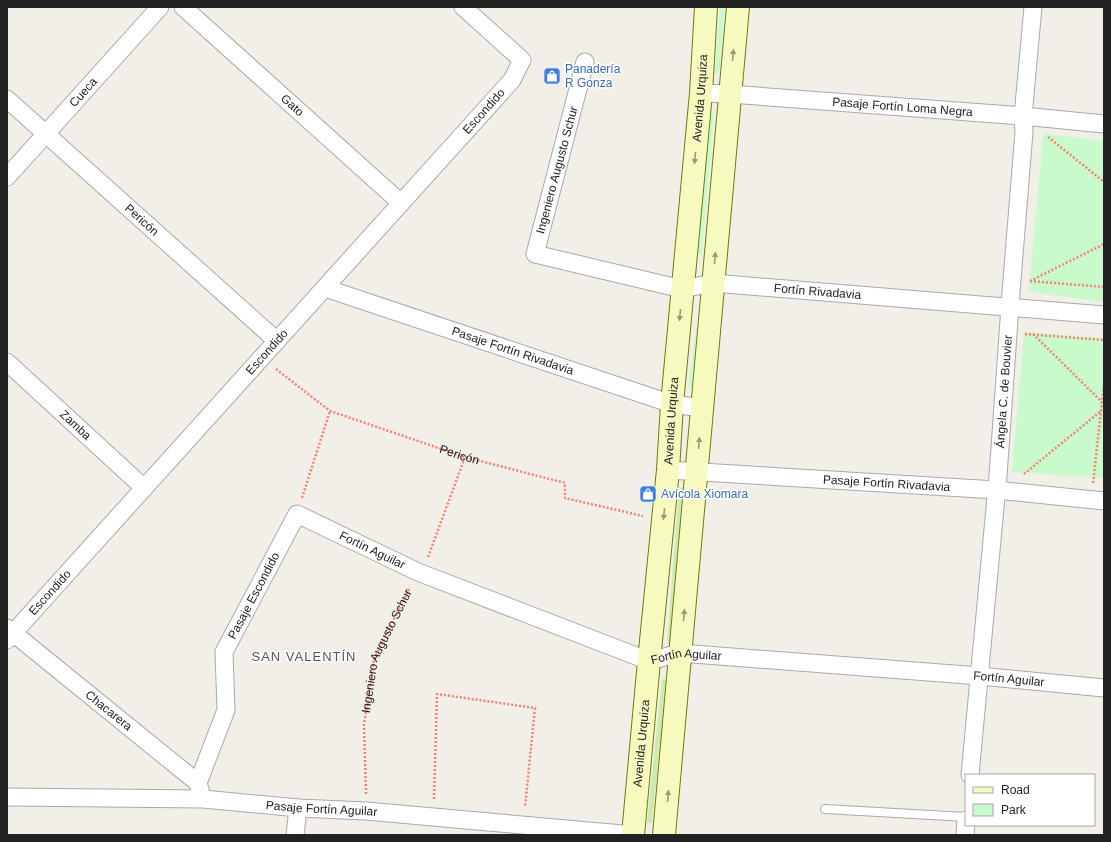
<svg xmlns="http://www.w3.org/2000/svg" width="1111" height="842" font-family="Arial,sans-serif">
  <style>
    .grass { fill: #cdebb0 }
    .park { fill: #c8facc }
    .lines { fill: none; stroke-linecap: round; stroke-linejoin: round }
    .service-casing { stroke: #a9a9a9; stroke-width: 10 }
    .minor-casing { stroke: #a9a9a9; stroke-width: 19 }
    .secondary-casing { stroke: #707d05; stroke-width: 24 }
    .path { stroke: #fa8072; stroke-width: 2.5; stroke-dasharray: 2 2; stroke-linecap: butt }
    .service { stroke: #fff; stroke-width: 8 }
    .minor { stroke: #fff; stroke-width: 17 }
    .secondary { stroke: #f7fabf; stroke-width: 22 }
    .oneway { fill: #979978 }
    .labels { text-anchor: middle; stroke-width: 3; stroke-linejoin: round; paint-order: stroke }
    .shop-label { font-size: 12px; fill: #366cbe; stroke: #fff; text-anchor: start }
    .street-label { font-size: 12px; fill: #222; stroke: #fff }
    .neighbourhood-label { font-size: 13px; letter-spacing: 1px; fill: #555; stroke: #fff }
  </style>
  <rect width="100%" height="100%" fill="#f2efe9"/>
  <g class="grass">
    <path d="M679 487 685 488 673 645 667 644Z"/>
    <path d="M662 679 667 680 652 823H647Z"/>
  </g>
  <g class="park">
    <path d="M720 7H725L719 74H714Z"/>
    <path d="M709 114H714L702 254H697Z"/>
    <path d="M1043 133 1104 141V302L1029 292Z"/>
    <path d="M700 307 705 308 694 387 688 386Z"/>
    <path d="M1024 332 1104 338V478L1012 472Z"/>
  </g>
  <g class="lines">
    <defs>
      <path id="service" d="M825 809 966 817"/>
      <g id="minor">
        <path id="s3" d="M183 7 401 203"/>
        <path id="s4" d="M585 62 535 254 682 289 713 283 1104 315"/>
        <path id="s5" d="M701 93 730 94 1023 116 1104 124"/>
        <path id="s6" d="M7 99 277 341"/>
        <path id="s7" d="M7 177 160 7"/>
        <path id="s8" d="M325 288 672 404 702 408"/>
        <path id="s9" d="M7 362 144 488"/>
        <path id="s10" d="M668 470 996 490 1104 501"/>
        <path id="s11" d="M7 628 198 783 201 793"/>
        <path id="s12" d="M7 640 512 80 522 60 463 7"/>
        <path id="s13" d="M970 775 998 476 1011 292 1024 132 1023 116 1033 7"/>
        <path id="s14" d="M198 783 226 710 224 652 297 514 418 572 649 661 680 653 980 676 1104 688"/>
        <path id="s15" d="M7 797 203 799 298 808 366 811 634 835"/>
        <path d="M295 835 298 808"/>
        <path d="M965 835 966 820"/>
      </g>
      <g id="secondary">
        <path id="s16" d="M633 835 649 661 668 470 672 404 701 93 706 7"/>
        <path d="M664 835 738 7"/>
      </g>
    </defs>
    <use href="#service" class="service-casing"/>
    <use href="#minor" class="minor-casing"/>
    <use href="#secondary" class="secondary-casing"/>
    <g class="path">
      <path d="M1048 137 1104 182"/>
      <path d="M1030 281 1104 244"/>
      <path d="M1030 281 1104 287"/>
      <path d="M1025 334 1104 340"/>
      <path d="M1033 334 1102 402"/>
      <path id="s1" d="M276 369 330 411 465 457 565 483V498L643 516"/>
      <path d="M1024 474 1101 411"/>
      <path d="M1093 483 1104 384"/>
      <path d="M302 498 330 411"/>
      <path d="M428 557 465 457"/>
      <path id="s2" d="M366 794 364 725 374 659 410 587"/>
      <path d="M434 799 437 694 535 708 525 807"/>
    </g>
    <use href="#service" class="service"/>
    <use href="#minor" class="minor"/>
    <use href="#secondary" class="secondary"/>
  </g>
  <defs><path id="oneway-solid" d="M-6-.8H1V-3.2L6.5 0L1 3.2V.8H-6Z"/></defs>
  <g class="oneway">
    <use href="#oneway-solid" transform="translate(733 55) rotate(-85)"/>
    <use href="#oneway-solid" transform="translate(695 158) rotate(95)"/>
    <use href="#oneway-solid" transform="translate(715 258) rotate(-85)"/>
    <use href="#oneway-solid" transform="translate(680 315) rotate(95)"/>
    <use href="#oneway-solid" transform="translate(699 443) rotate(-85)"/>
    <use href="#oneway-solid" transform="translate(664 514) rotate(96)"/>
    <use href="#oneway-solid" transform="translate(684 615) rotate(-85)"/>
    <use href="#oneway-solid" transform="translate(668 796) rotate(-85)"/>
  </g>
  <defs>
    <symbol id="shop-square" viewBox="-11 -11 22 22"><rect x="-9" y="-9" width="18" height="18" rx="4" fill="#3f7fe0" stroke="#fff"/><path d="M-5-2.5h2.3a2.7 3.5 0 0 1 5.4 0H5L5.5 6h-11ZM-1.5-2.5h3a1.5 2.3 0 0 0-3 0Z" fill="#fff"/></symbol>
  </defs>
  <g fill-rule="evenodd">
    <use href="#shop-square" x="542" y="66" width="20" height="20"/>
    <use href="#shop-square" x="638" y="484" width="20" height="20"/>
  </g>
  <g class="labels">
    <g class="shop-label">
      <text x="565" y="73">Panadería<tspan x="565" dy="14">R Gonza</tspan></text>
      <text x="661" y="498">Avícola Xiomara</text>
    </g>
    <g class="street-label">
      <text dy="4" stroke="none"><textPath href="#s7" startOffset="114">Cueca</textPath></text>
      <text dy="4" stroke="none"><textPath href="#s16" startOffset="740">Avenida Urquiza</textPath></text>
      <text dy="4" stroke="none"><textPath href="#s3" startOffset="147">Gato</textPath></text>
      <text dy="4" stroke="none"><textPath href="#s5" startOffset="202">Pasaje Fortín Loma Negra</textPath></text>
      <text dy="4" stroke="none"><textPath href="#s12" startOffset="712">Escondido</textPath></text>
      <text transform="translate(557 170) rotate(-75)" y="4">Ingeniero Augusto Schur</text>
      <text dy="4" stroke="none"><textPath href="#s6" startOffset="181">Pericón</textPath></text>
      <text dy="4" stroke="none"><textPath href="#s4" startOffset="486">Fortín Rivadavia</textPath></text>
      <text dy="4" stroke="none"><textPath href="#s8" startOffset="198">Pasaje Fortín Rivadavia</textPath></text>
      <text dy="4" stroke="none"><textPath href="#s12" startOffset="388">Escondido</textPath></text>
      <text dy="4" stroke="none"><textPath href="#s13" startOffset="385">Ángela C. de Bouvier</textPath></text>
      <text dy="4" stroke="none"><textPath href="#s16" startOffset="416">Avenida Urquiza</textPath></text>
      <text dy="4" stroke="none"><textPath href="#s9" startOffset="93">Zamba</textPath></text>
      <text dy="4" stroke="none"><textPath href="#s1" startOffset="205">Pericón</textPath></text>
      <text dy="4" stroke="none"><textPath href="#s10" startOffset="219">Pasaje Fortín Rivadavia</textPath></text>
      <text dy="4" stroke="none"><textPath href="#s14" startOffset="376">Fortín Aguilar</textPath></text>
      <text dy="4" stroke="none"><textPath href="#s12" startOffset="64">Escondido</textPath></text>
      <text dy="4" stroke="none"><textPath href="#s14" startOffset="200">Pasaje Escondido</textPath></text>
      <text dy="4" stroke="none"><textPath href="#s2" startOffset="147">Ingeniero Augusto Schur</textPath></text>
      <text dy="4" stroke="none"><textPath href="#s14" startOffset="712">Fortín Aguilar</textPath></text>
      <text dy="4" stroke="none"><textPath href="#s14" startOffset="1036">Fortín Aguilar</textPath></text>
      <text dy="4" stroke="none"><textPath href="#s11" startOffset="131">Chacarera</textPath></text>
      <text dy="4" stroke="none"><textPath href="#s16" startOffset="92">Avenida Urquiza</textPath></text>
      <text dy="4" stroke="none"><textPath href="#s15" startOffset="315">Pasaje Fortín Aguilar</textPath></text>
    </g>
    <g class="neighbourhood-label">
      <text x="304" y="661">SAN VALENTÍN</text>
    </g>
  </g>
  <rect width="1111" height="842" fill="none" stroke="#222222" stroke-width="16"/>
  <rect x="965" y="774" width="130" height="52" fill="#ffffff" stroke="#a7a7a7"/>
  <rect x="973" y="787" width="20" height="6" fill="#f7fabf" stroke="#a7a7a7"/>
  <text x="1001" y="794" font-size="12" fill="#222222">Road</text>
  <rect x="973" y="804" width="20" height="12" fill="#c8facc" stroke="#a7a7a7"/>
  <text x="1001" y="814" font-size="12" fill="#222222">Park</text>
</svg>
